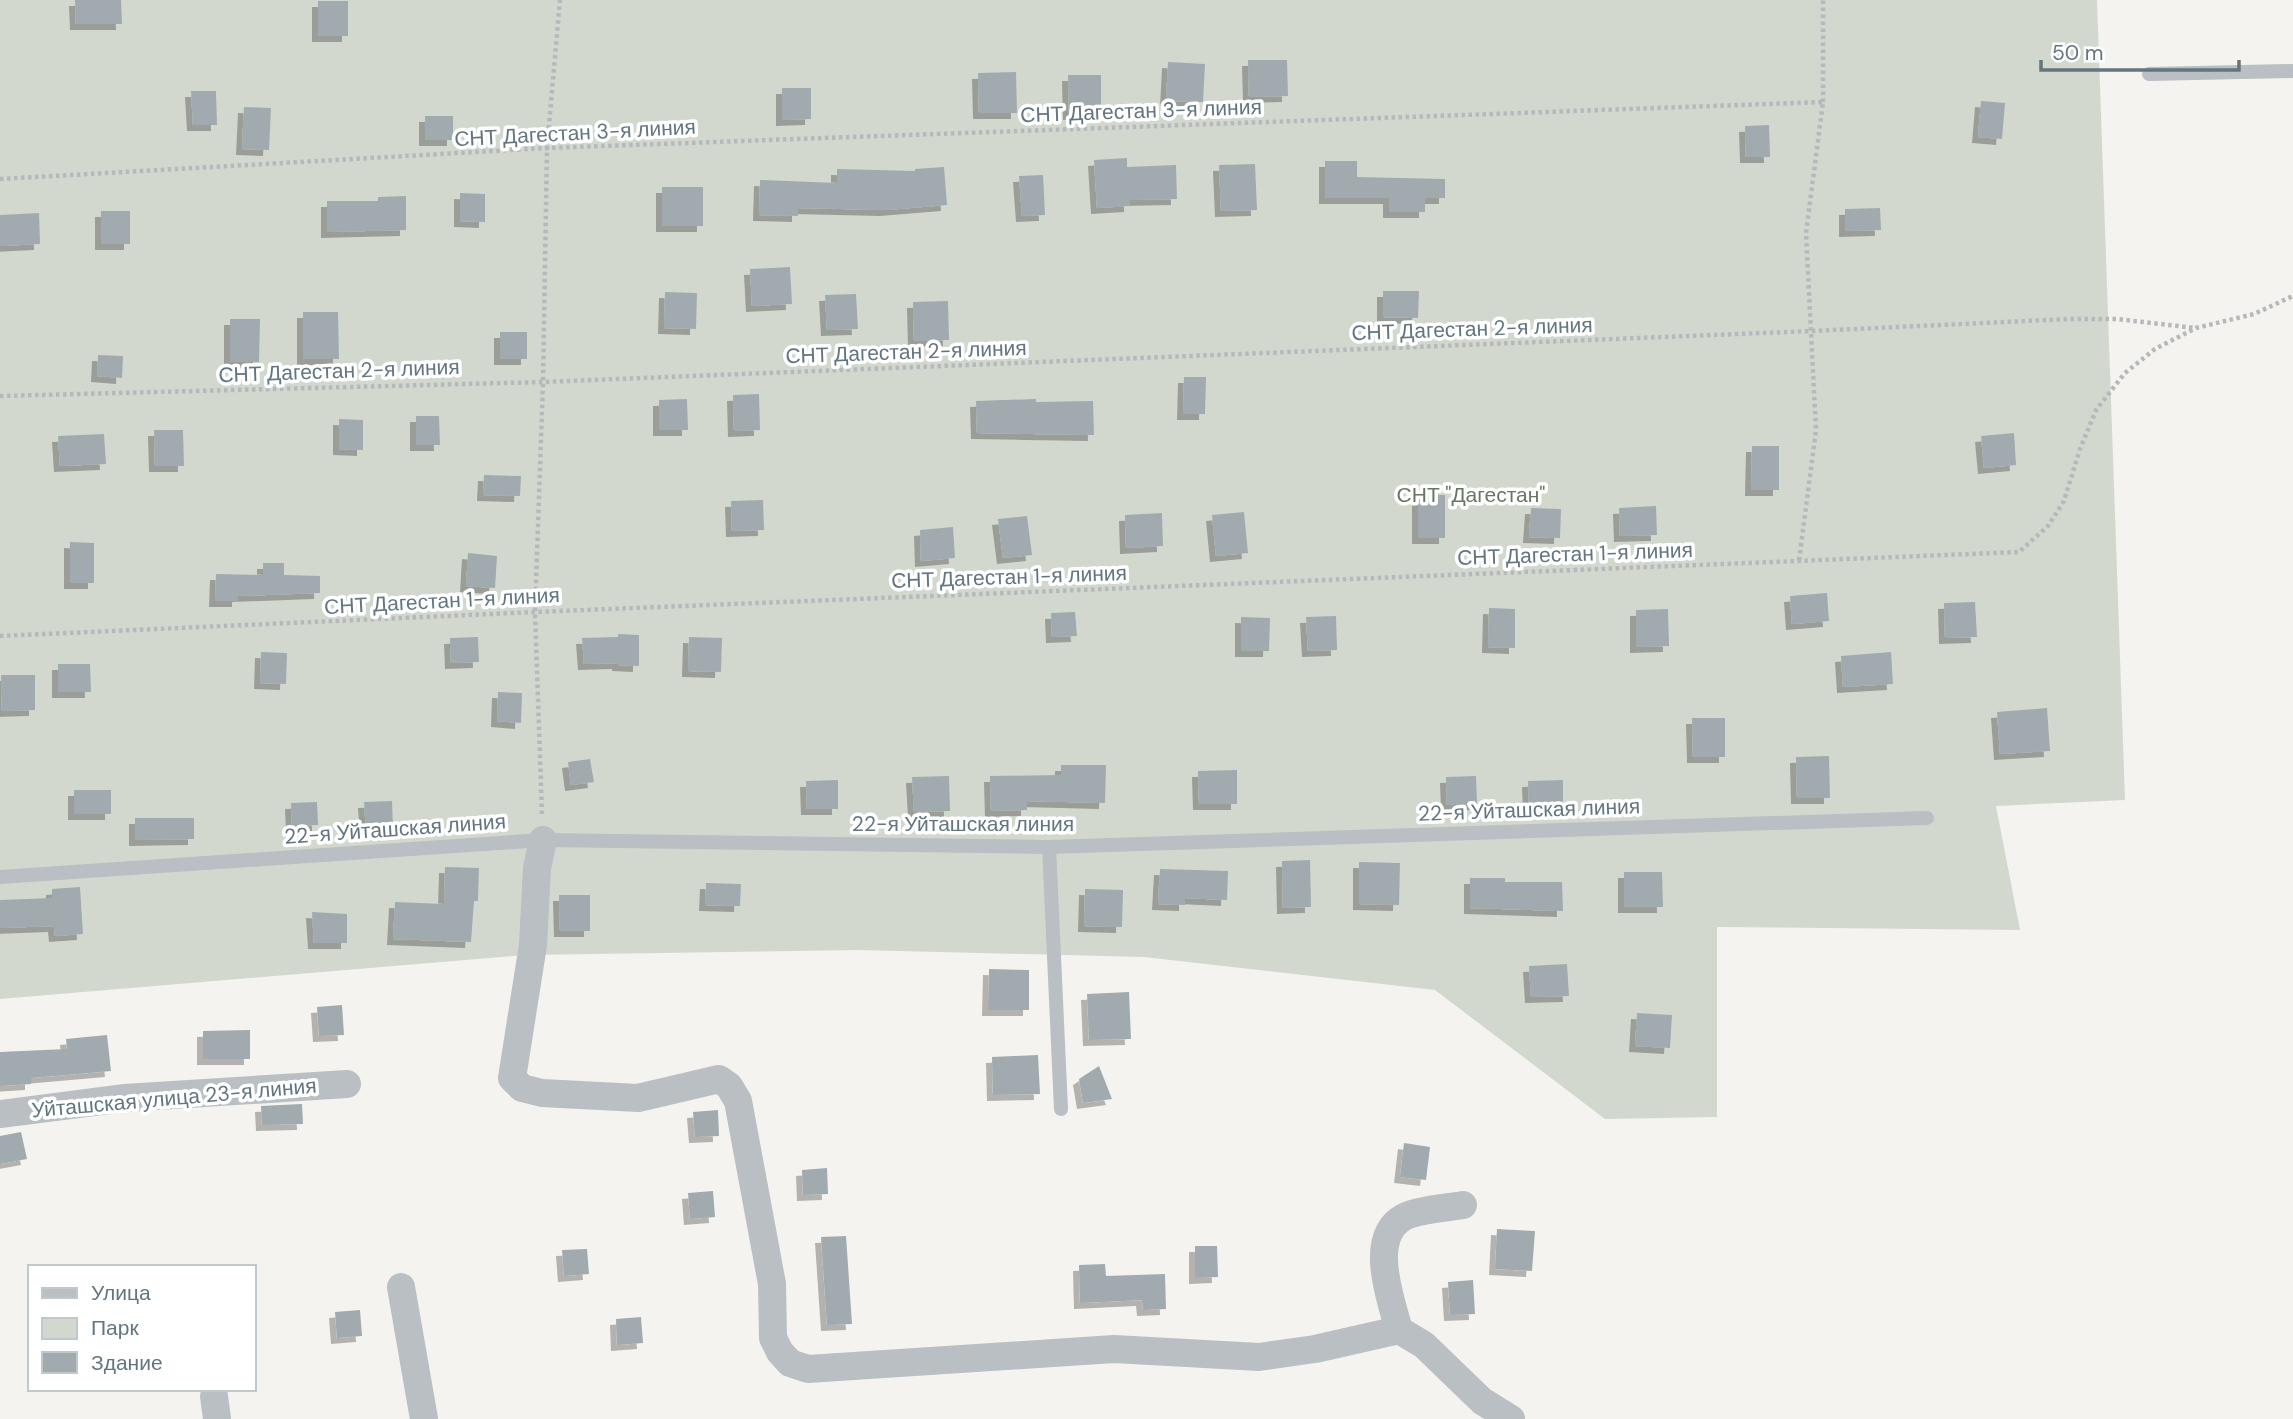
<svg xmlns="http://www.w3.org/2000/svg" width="2293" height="1419" font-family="'DM Sans',sans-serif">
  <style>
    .green { fill: #d3d8cf }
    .building { fill: #a1abaf; filter: url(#shadow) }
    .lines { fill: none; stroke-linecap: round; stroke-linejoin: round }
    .path { stroke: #b6b9bb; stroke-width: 4.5; stroke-dasharray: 3.5 3.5; stroke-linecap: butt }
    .service { stroke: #b9bfc2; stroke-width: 14 }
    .minor { stroke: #b9bfc2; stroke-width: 28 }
    .labels { text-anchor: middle; stroke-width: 7; stroke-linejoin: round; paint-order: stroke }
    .street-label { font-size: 21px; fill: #637680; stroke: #fff }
    .park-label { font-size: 21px; fill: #687762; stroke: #fff }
  </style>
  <defs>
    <filter id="shadow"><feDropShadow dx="-6" dy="6" stdDeviation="0" flood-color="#0004"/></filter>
  </defs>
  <rect width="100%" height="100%" fill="#f4f3ef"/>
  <path class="green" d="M0 0H2097L2125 800 1996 806 2020 930 1717 927V1117L1605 1119 1435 990 1144 957 859 950 525 955 0 999Z"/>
  <g class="building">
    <path d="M75 0H121L122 24H76Z"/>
    <rect x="318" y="1" width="30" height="35"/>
    <path d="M1248 60H1287L1288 96 1249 97Z"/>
    <path d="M1168 62 1205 64 1203 102 1166 101Z"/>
    <path d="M1016 72 1017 113H979L978 73Z"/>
    <path d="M1068 75H1101V114H1069Z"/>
    <path d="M782 88H811V119L782 120Z"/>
    <path d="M191 91H216L217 125H193Z"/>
    <path d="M1981 101 2005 103 2002 139 1978 137Z"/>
    <path d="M244 107 271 108 269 150 242 149Z"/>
    <rect x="425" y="116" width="28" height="24"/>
    <path d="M1769 125 1770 157H1746L1745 126Z"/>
    <path d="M1127 158V167L1176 165 1177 199 1130 200V206L1097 208 1094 160Z"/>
    <path d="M1325 161H1357V177L1445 179V198H1425V212H1389V198H1325Z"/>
    <path d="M1255 164 1257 210 1221 211 1219 165Z"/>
    <path d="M944 167 947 205 886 210 798 208V216L759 215 760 180 837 183V169L915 171V169Z"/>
    <path d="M1043 175 1045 215 1022 216 1019 176Z"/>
    <rect x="662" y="187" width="41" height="39"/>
    <path d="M460 193 485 194V222L460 221Z"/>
    <path d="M406 196V230L327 232V201H378V197Z"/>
    <path d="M1880 208 1881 230 1845 231V209Z"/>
    <rect x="101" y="211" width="29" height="33"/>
    <path d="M39 213 40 244 0 246V215Z"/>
    <path d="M790 267 792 304 752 306 750 269Z"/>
    <path d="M1383 291H1419L1418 318 1383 317Z"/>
    <path d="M665 292 697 293 696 329 664 328Z"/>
    <path d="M856 294 858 329 827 330 825 295Z"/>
    <path d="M948 301 949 340 914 341 913 302Z"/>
    <path d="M303 312H338L339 359H303Z"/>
    <path d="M230 319H260L259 362H230Z"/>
    <rect x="500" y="332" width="27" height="27"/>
    <path d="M98 355 123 356 122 378 97 376Z"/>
    <path d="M1184 377H1206L1205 414H1183Z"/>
    <path d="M759 394 760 430 734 431 733 395Z"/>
    <path d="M687 399 688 430H659V400Z"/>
    <path d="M1036 399V402L1093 401 1094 435 977 433 976 401Z"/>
    <path d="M416 416H439L440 445H416Z"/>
    <path d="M339 419 363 420V450L339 449Z"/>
    <path d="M154 430H183L184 466H155Z"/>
    <path d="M2014 433 2016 465 1984 468 1981 436Z"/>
    <path d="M104 434 106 464 60 466 58 436Z"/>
    <path d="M1752 446H1779V490H1751Z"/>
    <path d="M484 475 521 476 520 496 483 495Z"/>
    <rect x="1418" y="495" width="27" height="43"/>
    <path d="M763 500 764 530 732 531 731 501Z"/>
    <path d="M1656 506 1657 535 1620 536 1619 508Z"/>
    <path d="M1531 508 1561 509 1560 538 1529 537Z"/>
    <path d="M1244 512 1248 553 1216 556 1212 515Z"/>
    <path d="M1162 513 1163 546 1126 548 1125 515Z"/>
    <path d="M1027 516 1032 555 1003 558 998 519Z"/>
    <path d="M953 527 955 558 921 561 920 530Z"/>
    <path d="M70 542 94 543V583H70Z"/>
    <path d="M468 553 497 556 495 588 466 586Z"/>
    <path d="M263 563H284V575L320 576V593L238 596V601H215L216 574 263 575Z"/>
    <path d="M1827 593 1829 621 1792 624 1790 596Z"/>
    <path d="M1975 602 1977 637 1945 638 1944 603Z"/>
    <path d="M1489 608 1515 609V648L1488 647Z"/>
    <path d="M1668 609 1669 646 1636 647V610Z"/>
    <path d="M1075 612 1077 636 1052 637 1051 613Z"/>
    <path d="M1336 616 1337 650 1308 651 1306 617Z"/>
    <path d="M1241 617 1270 618 1269 651H1241Z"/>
    <path d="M618 634 639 635V666L618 665V663L584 664 582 638 618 637Z"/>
    <path d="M478 637 479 662 451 663 450 638Z"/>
    <path d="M689 637 722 638 721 672 688 671Z"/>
    <path d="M261 652 287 653 286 684 260 683Z"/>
    <path d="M1891 652 1893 684 1843 687 1841 656Z"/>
    <path d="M58 664H90L91 692H58Z"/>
    <path d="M1 675H35V710L2 711Z"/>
    <path d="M498 692 522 693 521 723 497 721Z"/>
    <path d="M2047 708 2050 751 2000 754 1997 712Z"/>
    <path d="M1692 718H1725V757H1693Z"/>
    <path d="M1829 756 1830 798H1797L1796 757Z"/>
    <path d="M590 759 594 782 571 785 568 762Z"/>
    <path d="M1061 765H1106L1105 803 1027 801V810L991 811 990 776 1061 775Z"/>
    <path d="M1237 770V804H1199L1198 771Z"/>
    <path d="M949 776 950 811 914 812 912 777Z"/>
    <path d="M1476 776 1477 804 1447 805 1446 777Z"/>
    <path d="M838 780V809H807L806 781Z"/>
    <path d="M1563 780V807L1529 808 1528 781Z"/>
    <rect x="74" y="790" width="37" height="24"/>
    <path d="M392 801 393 828 366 829 364 802Z"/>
    <path d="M317 802 318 825 292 826 291 803Z"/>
    <path d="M135 818H194V839L135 840Z"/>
    <path d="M1310 860 1311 907 1283 908 1282 861Z"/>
    <path d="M1359 862 1400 863 1399 905 1359 904Z"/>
    <path d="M445 867 479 868 478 901H474L471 942 393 939 395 902 444 904Z"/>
    <path d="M1160 869 1228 871 1227 900 1185 898V905L1158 904Z"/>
    <path d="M1624 872H1662L1663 907H1624Z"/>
    <path d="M1470 878H1505V882H1562L1563 911 1470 908Z"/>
    <path d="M706 883 741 884 740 906 705 905Z"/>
    <path d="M80 887 83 934 55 936 54 926 0 928V900L52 898V889Z"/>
    <path d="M1085 889 1123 890 1122 927 1084 926Z"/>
    <path d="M559 895H590V931H560Z"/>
    <path d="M312 912 347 914V943H314Z"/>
    <path d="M1567 964 1569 996 1531 997 1529 966Z"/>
    <path d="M989 969 1029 970V1010H988Z"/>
    <path d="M1129 992 1131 1039 1089 1040 1087 994Z"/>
    <path d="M342 1005 344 1035 319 1036 317 1007Z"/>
    <path d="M1637 1013 1672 1015 1670 1048 1635 1046Z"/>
    <path d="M250 1030V1059H203V1031Z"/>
    <path d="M107 1035 111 1071 31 1078V1084L0 1086V1052L67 1049 66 1039Z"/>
    <path d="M1038 1055 1040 1094 993 1095 992 1057Z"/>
    <path d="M1099 1066 1112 1099 1083 1103 1079 1079Z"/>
    <path d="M302 1104 303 1124 262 1125 261 1106Z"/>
    <path d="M718 1110 719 1136 695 1137 693 1112Z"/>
    <path d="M21 1132 27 1159 0 1164V1136Z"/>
    <path d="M1404 1143 1430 1147 1426 1180 1400 1177Z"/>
    <path d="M827 1168 828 1194 803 1195 802 1170Z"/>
    <path d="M713 1191 715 1217 690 1219 688 1193Z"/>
    <path d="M1497 1229 1535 1231 1532 1271 1495 1269Z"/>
    <path d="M846 1236 852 1324 827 1325 821 1237Z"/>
    <path d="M1195 1246H1217L1218 1277 1195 1278Z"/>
    <path d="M587 1249 589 1274 564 1276 562 1250Z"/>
    <path d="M1105 1264 1106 1276 1165 1274 1166 1309 1143 1310 1142 1300 1080 1303 1079 1265Z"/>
    <path d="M1473 1280 1475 1314 1450 1315 1448 1282Z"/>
    <path d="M360 1310 362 1336 337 1338 335 1312Z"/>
    <path d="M641 1317 643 1343 617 1345 616 1319Z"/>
  </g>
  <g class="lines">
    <g class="path">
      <path d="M1823 102V0"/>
      <path d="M0 179 547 148 1823 102 1806 233 1816 430 1799 561"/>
      <path d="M0 396 543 382 1812 331 2069 319H2117L2195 328"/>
      <path d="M0 636 535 612 2019 552 2048 526 2064 501 2080 449 2096 410 2125 373 2155 349 2196 328 2254 314 2293 296"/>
      <path d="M542 814 535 612 543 382 547 148 560 0"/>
    </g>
    <g class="service">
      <path d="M2149 74 2293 71"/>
      <path d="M1049 847 1061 1109"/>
      <path d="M0 877 543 840 1049 847 1927 818"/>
    </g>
    <g class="minor">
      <path d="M543 840 537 868 533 945 512 1078 522 1088 542 1093 638 1098 719 1079 729 1086 738 1101 772 1284 773 1338 780 1352 790 1363 808 1369 1114 1349 1259 1357 1315 1349 1399 1330"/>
      <path d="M0 1114 125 1098 347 1084"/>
      <path d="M1463 1205C1447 1208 1417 1210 1404 1217 1367 1237 1391 1300 1399 1330L1424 1345 1482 1401 1511 1419"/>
      <path d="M401 1287 424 1419"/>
      <path d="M214 1396 217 1419"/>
    </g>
  </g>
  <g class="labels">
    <g class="street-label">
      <text transform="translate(1141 111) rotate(-2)" y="7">СНТ Дагестан 3-я линия</text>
      <text transform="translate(575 133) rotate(-3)" y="7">СНТ Дагестан 3-я линия</text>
      <text transform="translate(1472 329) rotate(-2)" y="7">СНТ Дагестан 2-я линия</text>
      <text transform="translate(906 352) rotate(-2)" y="7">СНТ Дагестан 2-я линия</text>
      <text transform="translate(339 371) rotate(-2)" y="7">СНТ Дагестан 2-я линия</text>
      <text transform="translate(1575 554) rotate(-2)" y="7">СНТ Дагестан 1-я линия</text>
      <text transform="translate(1009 577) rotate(-2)" y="7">СНТ Дагестан 1-я линия</text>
      <text transform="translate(442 601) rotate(-3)" y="7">СНТ Дагестан 1-я линия</text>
      <text transform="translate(1529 810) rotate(-2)" y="7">22-я Уйташская линия</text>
      <text x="963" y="831">22-я Уйташская линия</text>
      <text transform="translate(395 829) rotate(-4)" y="7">22-я Уйташская линия</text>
      <text transform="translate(174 1098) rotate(-5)" y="7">Уйташская улица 23-я линия</text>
    </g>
    <g class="park-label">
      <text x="1471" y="502">СНТ "Дагестан"</text>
    </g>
  </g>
  <rect x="28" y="1265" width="228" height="126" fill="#ffffff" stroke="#c1c8cc" stroke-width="2"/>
  <rect x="42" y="1288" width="35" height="10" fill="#b9bfc2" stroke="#c1c8cc" stroke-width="2"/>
  <text x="91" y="1300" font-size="21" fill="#637680">Улица</text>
  <rect x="42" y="1318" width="35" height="21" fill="#d3d8cf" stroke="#c1c8cc" stroke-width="2"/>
  <text x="91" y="1335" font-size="21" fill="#637680">Парк</text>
  <rect x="42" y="1352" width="35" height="21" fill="#a1abaf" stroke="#c1c8cc" stroke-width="2"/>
  <text x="91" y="1370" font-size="21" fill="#637680">Здание</text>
  <path d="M2041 60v10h198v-10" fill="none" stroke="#637680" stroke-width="3.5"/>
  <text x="2052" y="60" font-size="21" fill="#637680" stroke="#ffffff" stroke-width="5" paint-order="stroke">50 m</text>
</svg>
